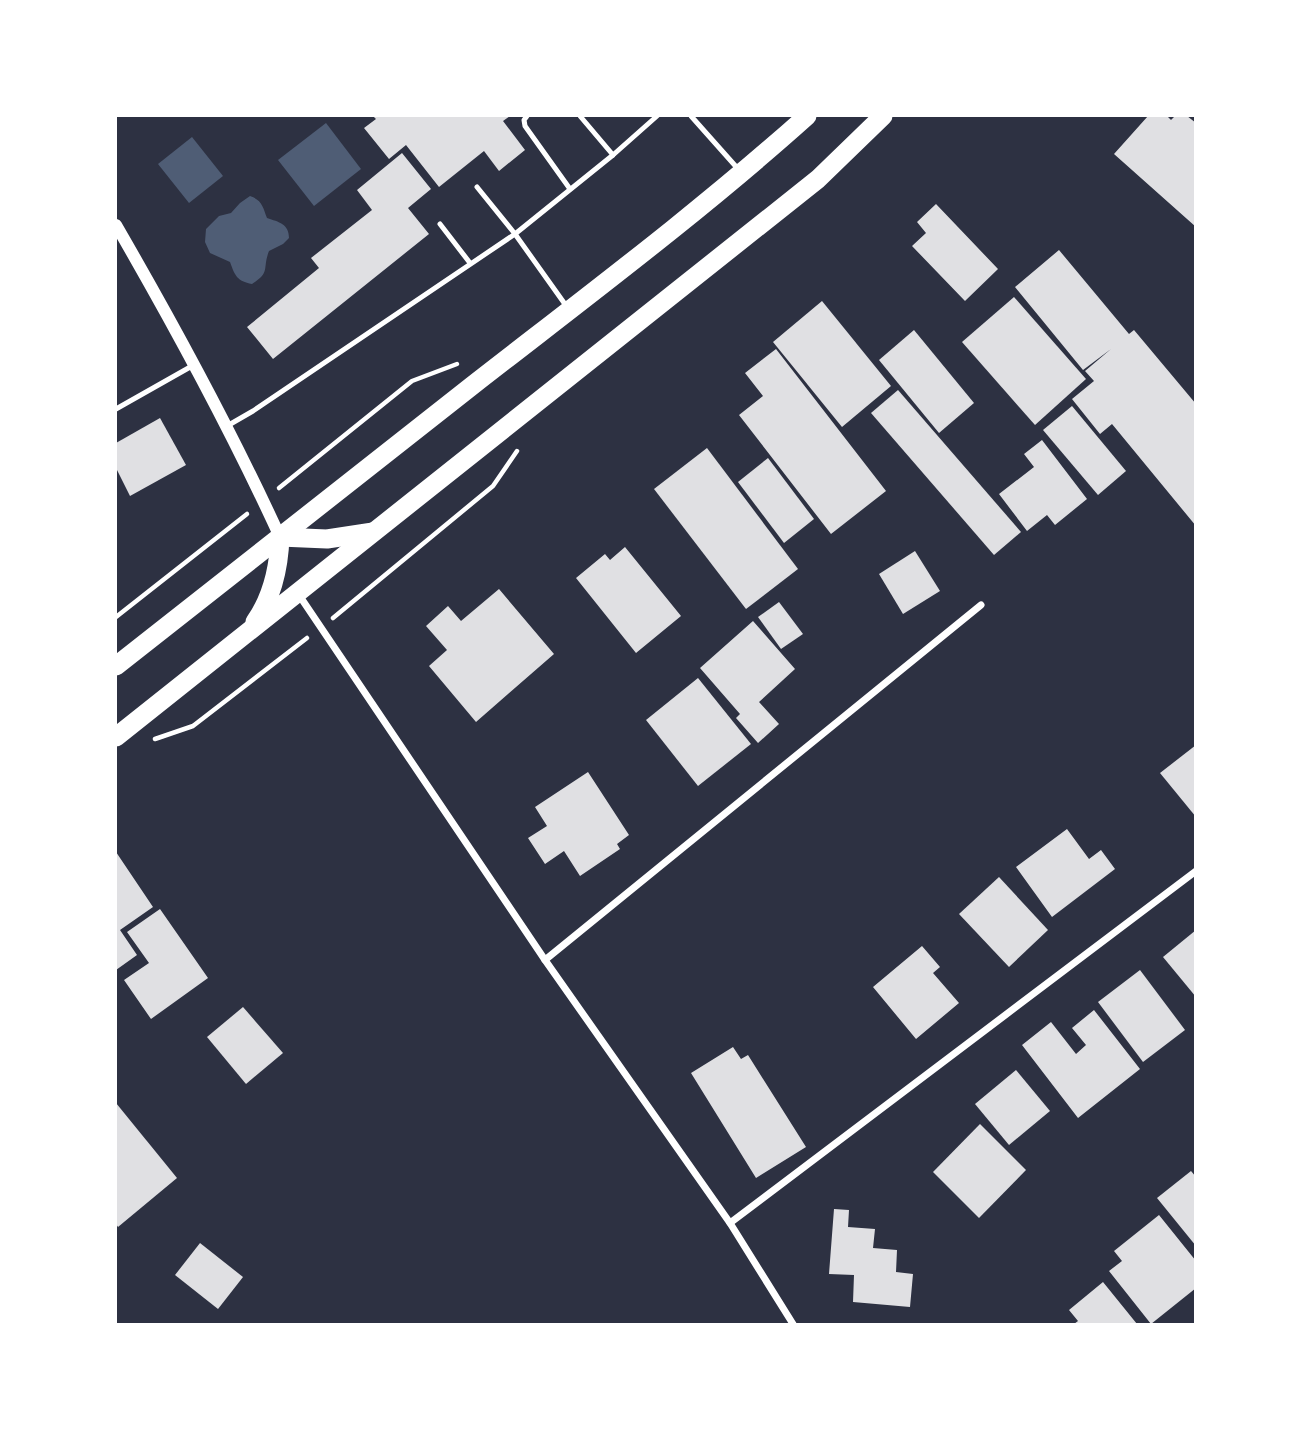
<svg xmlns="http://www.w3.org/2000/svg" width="1311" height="1440" font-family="'Fira Sans',sans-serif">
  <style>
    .water { fill: #4f5d75 }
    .building { fill: #e0e0e3 }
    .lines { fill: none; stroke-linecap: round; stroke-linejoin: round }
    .path { stroke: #fff; stroke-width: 4.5 }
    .service { stroke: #fff; stroke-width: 5 }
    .minor { stroke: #fff; stroke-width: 7 }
    .tertiary { stroke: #fff; stroke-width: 12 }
    .trunk { stroke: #fff; stroke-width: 19 }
  </style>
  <rect width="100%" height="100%" fill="#2d3142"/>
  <g class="water">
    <path d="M326 123 361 169 314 206 278 160Z"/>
    <path d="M192 137 223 176 189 203 158 164Z"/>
    <path d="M250 196C262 200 263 207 267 218 279 222 289 224 289 238L283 244 269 251C262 269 271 272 252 284 237 281 235 276 230 262L210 253 205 242 206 229 219 216 231 213 240 203Z"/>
  </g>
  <g class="building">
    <path d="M373 116H510L503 121 525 150 499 171 484 151 439 187 406 145 389 159 364 128 376 119Z"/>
    <path d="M1148 116H1167L1171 120 1175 116H1187L1196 123V227L1114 154Z"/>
    <path d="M402 153 431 189 408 208 429 234 273 359 247 327 319 268 311 258 372 210 357 190Z"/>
    <path d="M936 204 998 269 965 301 912 246 926 233 917 222Z"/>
    <path d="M1059 250 1129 334 1134 330 1196 404V526L1112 424 1100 434 1072 399 1094 381 1085 371 1111 349 1083 370 1015 287Z"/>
    <path d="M1014 297 1086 379 1035 425 962 342Z"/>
    <path d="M822 301 891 386 842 427 773 342Z"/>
    <path d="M914 330 974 403 939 433 879 360Z"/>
    <path d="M776 349 886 491 831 534 739 415 763 396 745 373Z"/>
    <path d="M898 390 1021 532 994 555 871 413Z"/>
    <path d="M1072 406 1126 471 1098 495 1043 430Z"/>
    <path d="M160 418 186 465 130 496 116 468V443Z"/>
    <path d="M1042 440 1087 499 1055 525 1047 515 1027 531 999 494 1034 467 1024 454Z"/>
    <path d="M707 448 798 569 746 609 654 489Z"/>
    <path d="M768 458 814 519 784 543 738 482Z"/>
    <path d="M625 547 681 616 636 653 576 578 605 554 610 560Z"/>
    <path d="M915 551 940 591 903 614 879 574Z"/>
    <path d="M499 589 554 654 476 722 429 666 447 650 426 626 448 606 461 621Z"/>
    <path d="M779 602 803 634 781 649 758 617Z"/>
    <path d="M753 621 795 669 759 702 779 724 758 743 736 718 740 714 700 668Z"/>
    <path d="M698 678 751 744 698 786 646 720Z"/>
    <path d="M1196 745V817L1160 773Z"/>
    <path d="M588 772 629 835 617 844 620 849 580 876 564 851 545 864 528 838 547 826 535 807Z"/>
    <path d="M1067 829 1089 859 1101 850 1115 869 1052 917 1016 867Z"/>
    <path d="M116 852 153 907 120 930 137 955 116 970Z"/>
    <path d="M999 877 1048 930 1009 967 959 914Z"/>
    <path d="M160 909 208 978 151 1019 124 980 149 963 127 932Z"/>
    <path d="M1196 930V997L1163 957Z"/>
    <path d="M922 946 940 967 933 973 959 1003 916 1039 873 987Z"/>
    <path d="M1140 970 1185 1030 1143 1062 1098 1002Z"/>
    <path d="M243 1007 283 1053 246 1084 207 1037Z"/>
    <path d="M1094 1010 1140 1069 1078 1118 1022 1045 1051 1022 1076 1054 1086 1045 1072 1028Z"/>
    <path d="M733 1047 741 1059 748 1055 806 1147 756 1178 691 1073Z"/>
    <path d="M1016 1070 1050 1111 1009 1145 975 1104Z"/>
    <path d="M116 1103 177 1178 118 1227 116 1224Z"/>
    <path d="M980 1124 1026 1170 979 1218 933 1172Z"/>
    <path d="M1191 1171 1196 1177V1246L1157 1198Z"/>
    <path d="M834 1209 849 1210 848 1227 875 1229 873 1248 897 1250 896 1272 913 1274 910 1307 853 1302 854 1275 829 1274Z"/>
    <path d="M1159 1215 1196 1261V1288L1151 1324 1109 1271 1122 1261 1114 1251Z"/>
    <path d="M200 1243 243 1277 218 1309 175 1275Z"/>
    <path d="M1103 1282 1137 1324H1074L1078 1321 1069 1310Z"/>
  </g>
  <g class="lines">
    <g class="path">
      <path d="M279 488 412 381 457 364"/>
      <path d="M116 617 247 514"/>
      <path d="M333 618 493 486 517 451"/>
      <path d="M155 739 193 726 307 638"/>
    </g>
    <g class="service">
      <path d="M527 116 524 120 525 126 570 189"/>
      <path d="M580 116 613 155"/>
      <path d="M691 116 739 170"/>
      <path d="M477 187 515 234 567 307"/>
      <path d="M440 224 470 263"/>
      <path d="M116 409 192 366"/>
      <path d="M227 426 253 411 515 234 613 155 657 116"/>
    </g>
    <g class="minor">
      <path d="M299 595 545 960 730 1223 793 1324"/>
      <path d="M545 960 981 605"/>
      <path d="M730 1223 1196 871"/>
    </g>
    <path class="tertiary" d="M116 225C175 327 231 430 280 537"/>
    <g class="trunk">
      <path d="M280 537 327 539 373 532"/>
      <path d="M255 622C273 596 279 568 280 537"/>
      <path d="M116 666C235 572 354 478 473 385 586 297 701 211 807 116"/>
      <path d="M116 737 818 179 883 116"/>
    </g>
  </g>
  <rect width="1311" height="1440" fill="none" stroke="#ffffff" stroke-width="234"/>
</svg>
